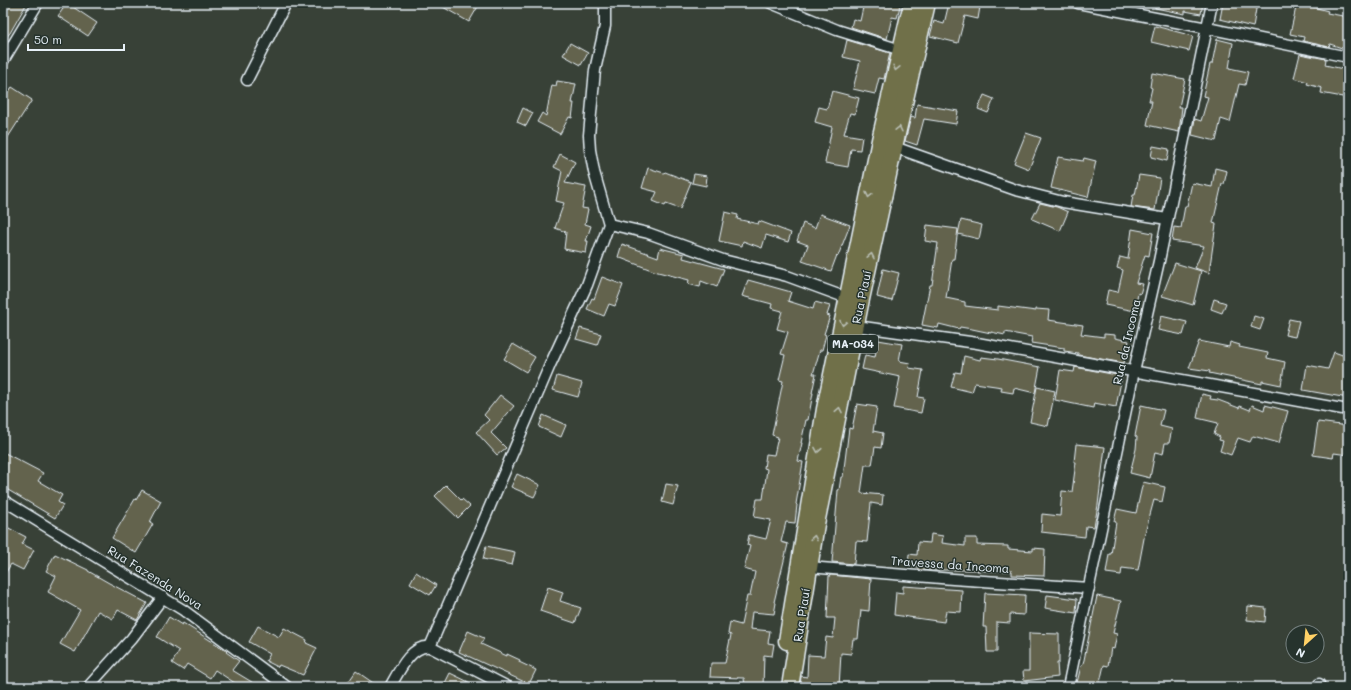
<svg xmlns="http://www.w3.org/2000/svg" width="1351" height="690" font-family="Mali,sans-serif">
  <style>
    .building { fill: #63634e; stroke: #e8f1f8 }
    .lines { fill: none; stroke-linecap: round; stroke-linejoin: round }
    .street-casing { stroke: #e8f1f8; stroke-width: 13 }
    .primary-casing { stroke: #e8f1f8; stroke-width: 19 }
    .street { stroke: #26332d; stroke-width: 10 }
    .primary { stroke: #6f704a; stroke-width: 16 }
    .oneway { stroke: #b8bdb2 }
    .labels { text-anchor: middle; stroke-width: 3; stroke-linejoin: round; paint-order: stroke }
    .shield { fill: #26332d; stroke: #aeb8bb; stroke-width: 1 }
    .shield-label { font-size: 11px; font-weight: bold; fill: #e8f1f8 }
    .street-label { font-size: 12px; fill: #e8f1f8; stroke: #26332d }
  </style>
  <rect width="100%" height="100%" fill="#384137"/>
  <filter id="ink" filterUnits="userSpaceOnUse"><feTurbulence type="fractalNoise" baseFrequency=".025" numOctaves="2"/><feDisplacementMap in="SourceGraphic" scale="8" xChannelSelector="R" yChannelSelector="G"/><feConvolveMatrix kernelMatrix="1 2 1 2 8 2 1 2 1" color-interpolation-filters="sRGB"/></filter>
  <g filter="url(#ink)">
    <g class="building">
      <path d="M3 3H27L10 33 3 41Z"/>
      <path d="M67 3 97 23 88 36 58 16Z"/>
      <path d="M436 3H480L469 22Z"/>
      <path d="M864 3H898V5L900 6 897 18 892 17 887 39 851 27 853 19 860 21Z"/>
      <path d="M949 3H965L980 7 978 19 965 16 958 43 930 36 934 21 944 24Z"/>
      <path d="M1155 3H1203L1201 14 1185 11V14L1155 8Z"/>
      <path d="M1223 3H1257L1253 27 1220 19Z"/>
      <path d="M1297 3 1314 4 1313 7 1328 11 1327 13 1348 17V50L1330 44 1329 47 1303 41 1304 37 1290 34Z"/>
      <path d="M1155 26 1193 36 1189 51 1151 42Z"/>
      <path d="M1217 39 1233 43 1229 68 1248 72 1245 85 1239 84 1230 122 1221 119 1216 141 1192 135 1195 119 1201 121 1208 97 1203 96 1210 64H1212Z"/>
      <path d="M847 40 890 53 884 79 879 78 875 94 853 89 860 61 843 57Z"/>
      <path d="M570 43 588 53 581 65 563 55Z"/>
      <path d="M1300 54 1326 59 1325 65 1348 70V98L1321 93 1322 88 1307 84 1308 82 1294 78Z"/>
      <path d="M1152 73 1185 79 1179 107H1182L1179 132 1147 125 1152 101H1149L1152 88 1150 87Z"/>
      <path d="M557 81 576 84 572 103H574L572 118 569 117 560 134 537 122 542 113 546 116 552 85 556 86Z"/>
      <path d="M12 87 32 100 3 145V100Z"/>
      <path d="M832 91 859 98 855 114 850 113 844 134 862 137 860 150 851 149 848 167 825 163 832 127 815 122 819 107 827 109Z"/>
      <path d="M984 95 994 99 988 113 978 109Z"/>
      <path d="M917 104 958 111 956 124 924 119 917 145 905 141 911 117 915 118Z"/>
      <path d="M523 108 533 113 526 126 517 122Z"/>
      <path d="M1026 133 1041 138 1029 169 1014 163Z"/>
      <path d="M1153 146 1169 149 1167 161 1151 157Z"/>
      <path d="M560 154 575 162 565 183 586 187 582 208 588 209 585 224 591 226 586 241H588L586 253 564 249 566 232 555 228 564 203 556 201 562 171 554 167Z"/>
      <path d="M1058 157 1083 161 1084 158 1096 161 1088 197 1051 188Z"/>
      <path d="M648 168 664 173 665 172 691 182 680 209 666 204 665 206 653 201 657 192 642 188Z"/>
      <path d="M1215 168 1227 171 1224 184H1222L1213 223 1216 224 1209 273 1195 268 1204 246 1172 241 1174 227 1181 228 1185 206H1187L1192 183 1212 187Z"/>
      <path d="M694 174 707 176 706 186 692 183Z"/>
      <path d="M1139 175 1160 178 1155 210 1131 207 1133 195H1135Z"/>
      <path d="M1040 203 1057 207 1068 212 1060 231 1032 219Z"/>
      <path d="M725 212 738 215 737 219 758 224 759 221 791 233 788 242 766 235 762 248 743 241 742 246 719 241Z"/>
      <path d="M820 214 850 225 838 256 837 255 831 271 802 261 808 245 797 241 803 223 815 228Z"/>
      <path d="M961 220 982 225 979 239 958 234Z"/>
      <path d="M927 225 958 229 954 259H952L946 298 965 302V306L998 310V306L1036 311V309L1049 310 1048 320 1083 325 1081 334 1104 337V334L1115 335V338L1129 341 1124 363 1078 355V353L1064 351V348L1031 343 1032 337 1005 332V335L991 332V333L972 329 960 327 959 329 939 324 938 328 922 325 930 285H932L938 243 925 241Z"/>
      <path d="M1132 229 1153 233 1149 256 1145 255 1136 283 1143 284 1140 294 1138 293 1135 311 1105 305 1108 290 1118 292 1123 270 1117 268 1120 257 1128 259Z"/>
      <path d="M622 244 658 257 660 248 684 254 683 258 724 269 717 287 701 281 700 287 688 284 689 280 654 271 618 257Z"/>
      <path d="M1175 263 1201 271 1193 305 1162 296Z"/>
      <path d="M883 269 899 273 892 301 877 297Z"/>
      <path d="M602 277 623 285 615 306 609 304 604 316 587 309 592 298 594 299Z"/>
      <path d="M748 280 791 292 788 301 813 309 815 302 830 306 827 315 830 316 824 334 826 335 822 350H820L813 374H816L812 393H813L808 420H806L801 443H802L798 461 803 462 796 504 797 505 795 523 786 522 781 542 788 544 774 602 776 603 774 614 752 612 750 629 770 631 768 643 774 644 772 656 764 655 763 687H745L744 678 710 677 711 663H725L731 635 728 634 730 622 741 625 747 596H750L755 572 744 569 750 546 747 545 749 535 766 539 771 520 754 517 757 499H763L767 469 764 468 766 454 774 455 778 437 772 435 783 381 779 380 785 355 781 354 788 332 777 329 782 311 771 308 772 304 742 296Z"/>
      <path d="M1214 299 1226 303 1222 313 1211 309Z"/>
      <path d="M1161 316 1187 322 1183 335 1158 330Z"/>
      <path d="M1254 316 1264 319 1260 330 1251 327Z"/>
      <path d="M1289 319 1299 321 1295 337 1285 335Z"/>
      <path d="M580 328 601 334 597 345 576 339Z"/>
      <path d="M878 340 902 344 899 361 910 363 909 368 923 370 918 397 924 398 921 413 894 408 900 377 862 369 865 355 875 357Z"/>
      <path d="M1199 341 1229 347 1230 342 1240 345 1239 347 1268 353 1267 358 1285 362 1281 385 1262 381V384L1209 373 1210 371 1189 368Z"/>
      <path d="M513 344 535 357 526 372 504 359Z"/>
      <path d="M1334 352 1348 357V398L1303 390 1307 365 1328 369Z"/>
      <path d="M964 356 980 360 981 357 998 359 1040 367 1035 393 1014 388 1013 393 1001 391 1002 387 975 383 972 392 951 387 955 372 961 373Z"/>
      <path d="M1075 367 1122 376 1116 407 1094 403 1093 408 1055 400 1060 370 1074 372Z"/>
      <path d="M557 376 582 383 578 397 553 390Z"/>
      <path d="M1037 387 1055 391 1048 426 1030 422Z"/>
      <path d="M1202 394 1211 396 1210 399 1218 400 1239 408 1240 406 1250 410 1252 405 1264 410 1265 405 1288 411 1279 443 1253 436 1250 442 1238 438 1231 455 1220 451 1223 441 1219 440 1220 437 1214 434 1218 423 1197 418Z"/>
      <path d="M500 395 514 406 491 433 506 448 497 455 476 432 489 420 484 415Z"/>
      <path d="M857 404 877 407 873 431 883 433 881 448 875 447 872 465H865L861 493 883 495 882 505 871 503 867 542 856 541 854 564 832 562 838 490H839L841 477H843L849 428 852 429Z"/>
      <path d="M1141 405 1164 410 1160 426 1172 429 1169 443H1165L1163 454 1155 452 1150 478 1130 473 1136 449 1137 437 1135 436Z"/>
      <path d="M543 415 566 425 561 437 539 427Z"/>
      <path d="M1318 422 1348 426V455L1334 453 1333 458 1313 455Z"/>
      <path d="M1076 444 1105 447 1098 505 1094 527 1086 526 1085 537 1041 532 1042 514 1060 516 1062 491 1072 492 1076 462H1074Z"/>
      <path d="M3 452 43 473 38 481 62 495 58 502 63 505 55 518 3 487Z"/>
      <path d="M517 474 540 485 534 497 511 487Z"/>
      <path d="M1143 482 1165 487 1162 502 1154 500 1145 533 1138 570 1122 568 1121 575 1106 573 1109 554H1111L1116 522 1114 521 1117 509 1136 513Z"/>
      <path d="M666 484 678 486 673 505 662 502Z"/>
      <path d="M446 485 461 500 462 499 470 506 458 518 435 496Z"/>
      <path d="M142 490 161 501 150 522 153 524 136 553 112 538 135 499 136 500Z"/>
      <path d="M3 525 26 537 22 544 34 550 23 570 11 564 3 577Z"/>
      <path d="M931 534 943 536 942 543 965 546V538H977V545L1008 546V549L1033 551V548L1045 549 1044 576 1012 575V571H977L978 570H918V566L908 565 909 554 917 555 918 542 930 543Z"/>
      <path d="M486 546 515 552 512 565 483 559Z"/>
      <path d="M55 554 88 570V571L109 583 147 603 137 620 118 610 113 619 98 611 75 652 60 644 80 610 48 592 56 576 46 571Z"/>
      <path d="M416 572 436 585 430 595 410 583Z"/>
      <path d="M831 575 871 579 869 611 861 610 858 639H853L851 654 841 653 839 687H800L801 676 807 677 808 655 824 656 826 637 833 638 835 618H827L829 576Z"/>
      <path d="M903 586 962 590 961 612 946 611 944 622 894 615 896 592 903 593Z"/>
      <path d="M548 587 563 592 560 601 581 608 575 623 540 611Z"/>
      <path d="M985 593 1025 595 1024 615 1010 614V623L997 622V652H987L986 627H983Z"/>
      <path d="M1047 595 1077 599 1076 613 1045 608Z"/>
      <path d="M1097 596 1121 601 1113 633 1117 634 1114 649 1111 648 1108 666 1104 665 1099 687H1076L1081 666H1082L1084 660Z"/>
      <path d="M1248 606 1266 608 1265 622 1247 620Z"/>
      <path d="M169 617 182 625 183 623 227 651 226 652 239 661 232 670 260 687H241L215 670 210 678 187 664 183 670 172 663 179 651 157 637Z"/>
      <path d="M258 626 279 637 284 628 307 640 306 643 317 648 303 675 279 665 278 667 266 661 270 654 249 642Z"/>
      <path d="M468 631 484 638 481 644 507 656V654L520 660 519 662 536 670 529 684 459 652Z"/>
      <path d="M1029 633 1059 634V663H1057L1058 677 1024 681 1023 671H1029Z"/>
      <path d="M356 671 379 687H345Z"/>
      <path d="M450 673 479 687H443Z"/>
    </g>
    <g class="lines">
      <defs>
        <g id="street">
          <path d="M771 3 837 30 901 50"/>
          <path d="M1078 3 1207 28 1348 57"/>
          <path d="M3 61 38 3"/>
          <path d="M247 80 286 3"/>
          <path d="M894 147 1016 190 1063 202 1167 219"/>
          <path d="M609 224 648 233 723 260 787 276 847 298"/>
          <path d="M856 326 977 343 1348 410"/>
          <path d="M3 500 183 610 287 687"/>
          <path d="M809 567 953 579 1089 588"/>
          <path d="M430 647 550 365 587 285 609 224 594 172 590 150 589 135 595 70 605 26V3"/>
          <path d="M88 687 132 638 163 597"/>
          <path d="M390 687C398 673 411 644 430 647L508 687"/>
          <path d="M1068 687 1134 371 1159 261 1212 3"/>
          <path d="M1318 687 1319 684"/>
        </g>
        <g id="primary">
          <path d="M787 641 825 409 880 140 912 3"/>
          <path d="M790 687 816 524 860 304 894 147 927 3"/>
        </g>
      </defs>
      <use href="#street" class="street-casing"/>
      <use href="#primary" class="primary-casing"/>
      <use href="#street" class="street"/>
      <use href="#primary" class="primary"/>
    </g>
    <defs><path id="oneway-chevron" d="M-2-3.5L2.5 0L-2 3.5" fill="none" stroke-width="1.6" stroke-linecap="round" stroke-linejoin="round"/></defs>
    <g class="oneway">
      <use href="#oneway-chevron" transform="translate(896 68) rotate(103)"/>
      <use href="#oneway-chevron" transform="translate(899 129) rotate(-77)"/>
      <use href="#oneway-chevron" transform="translate(869 195) rotate(102)"/>
      <use href="#oneway-chevron" transform="translate(871 256) rotate(-78)"/>
      <use href="#oneway-chevron" transform="translate(843 323) rotate(101)"/>
      <use href="#oneway-chevron" transform="translate(839 410) rotate(-79)"/>
      <use href="#oneway-chevron" transform="translate(818 450) rotate(100)"/>
      <use href="#oneway-chevron" transform="translate(814 538) rotate(-80)"/>
    </g>
  </g>
  <g class="labels">
    <rect class="shield" x="828" y="335" width="50" height="18" rx="3"/>
    <g class="shield-label">
      <text x="853" y="348">MA-034</text>
    </g>
    <g class="street-label">
      <text transform="translate(862 297) rotate(-78)" y="4">Rua Piauí</text>
      <text transform="translate(1127 342) rotate(-77)" y="4">Rua da Incoma</text>
      <text transform="translate(950 565) rotate(4)" y="4">Travessa da Incoma</text>
      <text transform="translate(155 578) rotate(32)" y="4">Rua Fazenda Nova</text>
      <text transform="translate(802 615) rotate(-81)" y="4">Rua Piauí</text>
    </g>
  </g>
  <rect width="1351" height="690" fill="none" stroke="#26332d" stroke-width="16"/>
  <rect x="8" y="8" width="1335" height="674" fill="none" stroke="#e8f1f8" stroke-width="1.5" filter="url(#ink)"/>
  <g transform="translate(1305 644) rotate(207)"><circle r="19" fill="#26332d" stroke="#747f7e"/>
  <path d="M0-3L7 15L0 10L-7 15Z" fill="#ffd166"/>
  <text y="-6" font-size="11" font-weight="bold" text-anchor="middle" fill="#e8f1f8">N</text>
  </g>
  <path d="M28 44v6h96v-6" fill="none" stroke="#e8f1f8" stroke-width="2"/>
  <text x="34" y="44" font-size="12" fill="#e8f1f8" stroke="#26332d" stroke-width="3" paint-order="stroke">50 m</text>
</svg>
